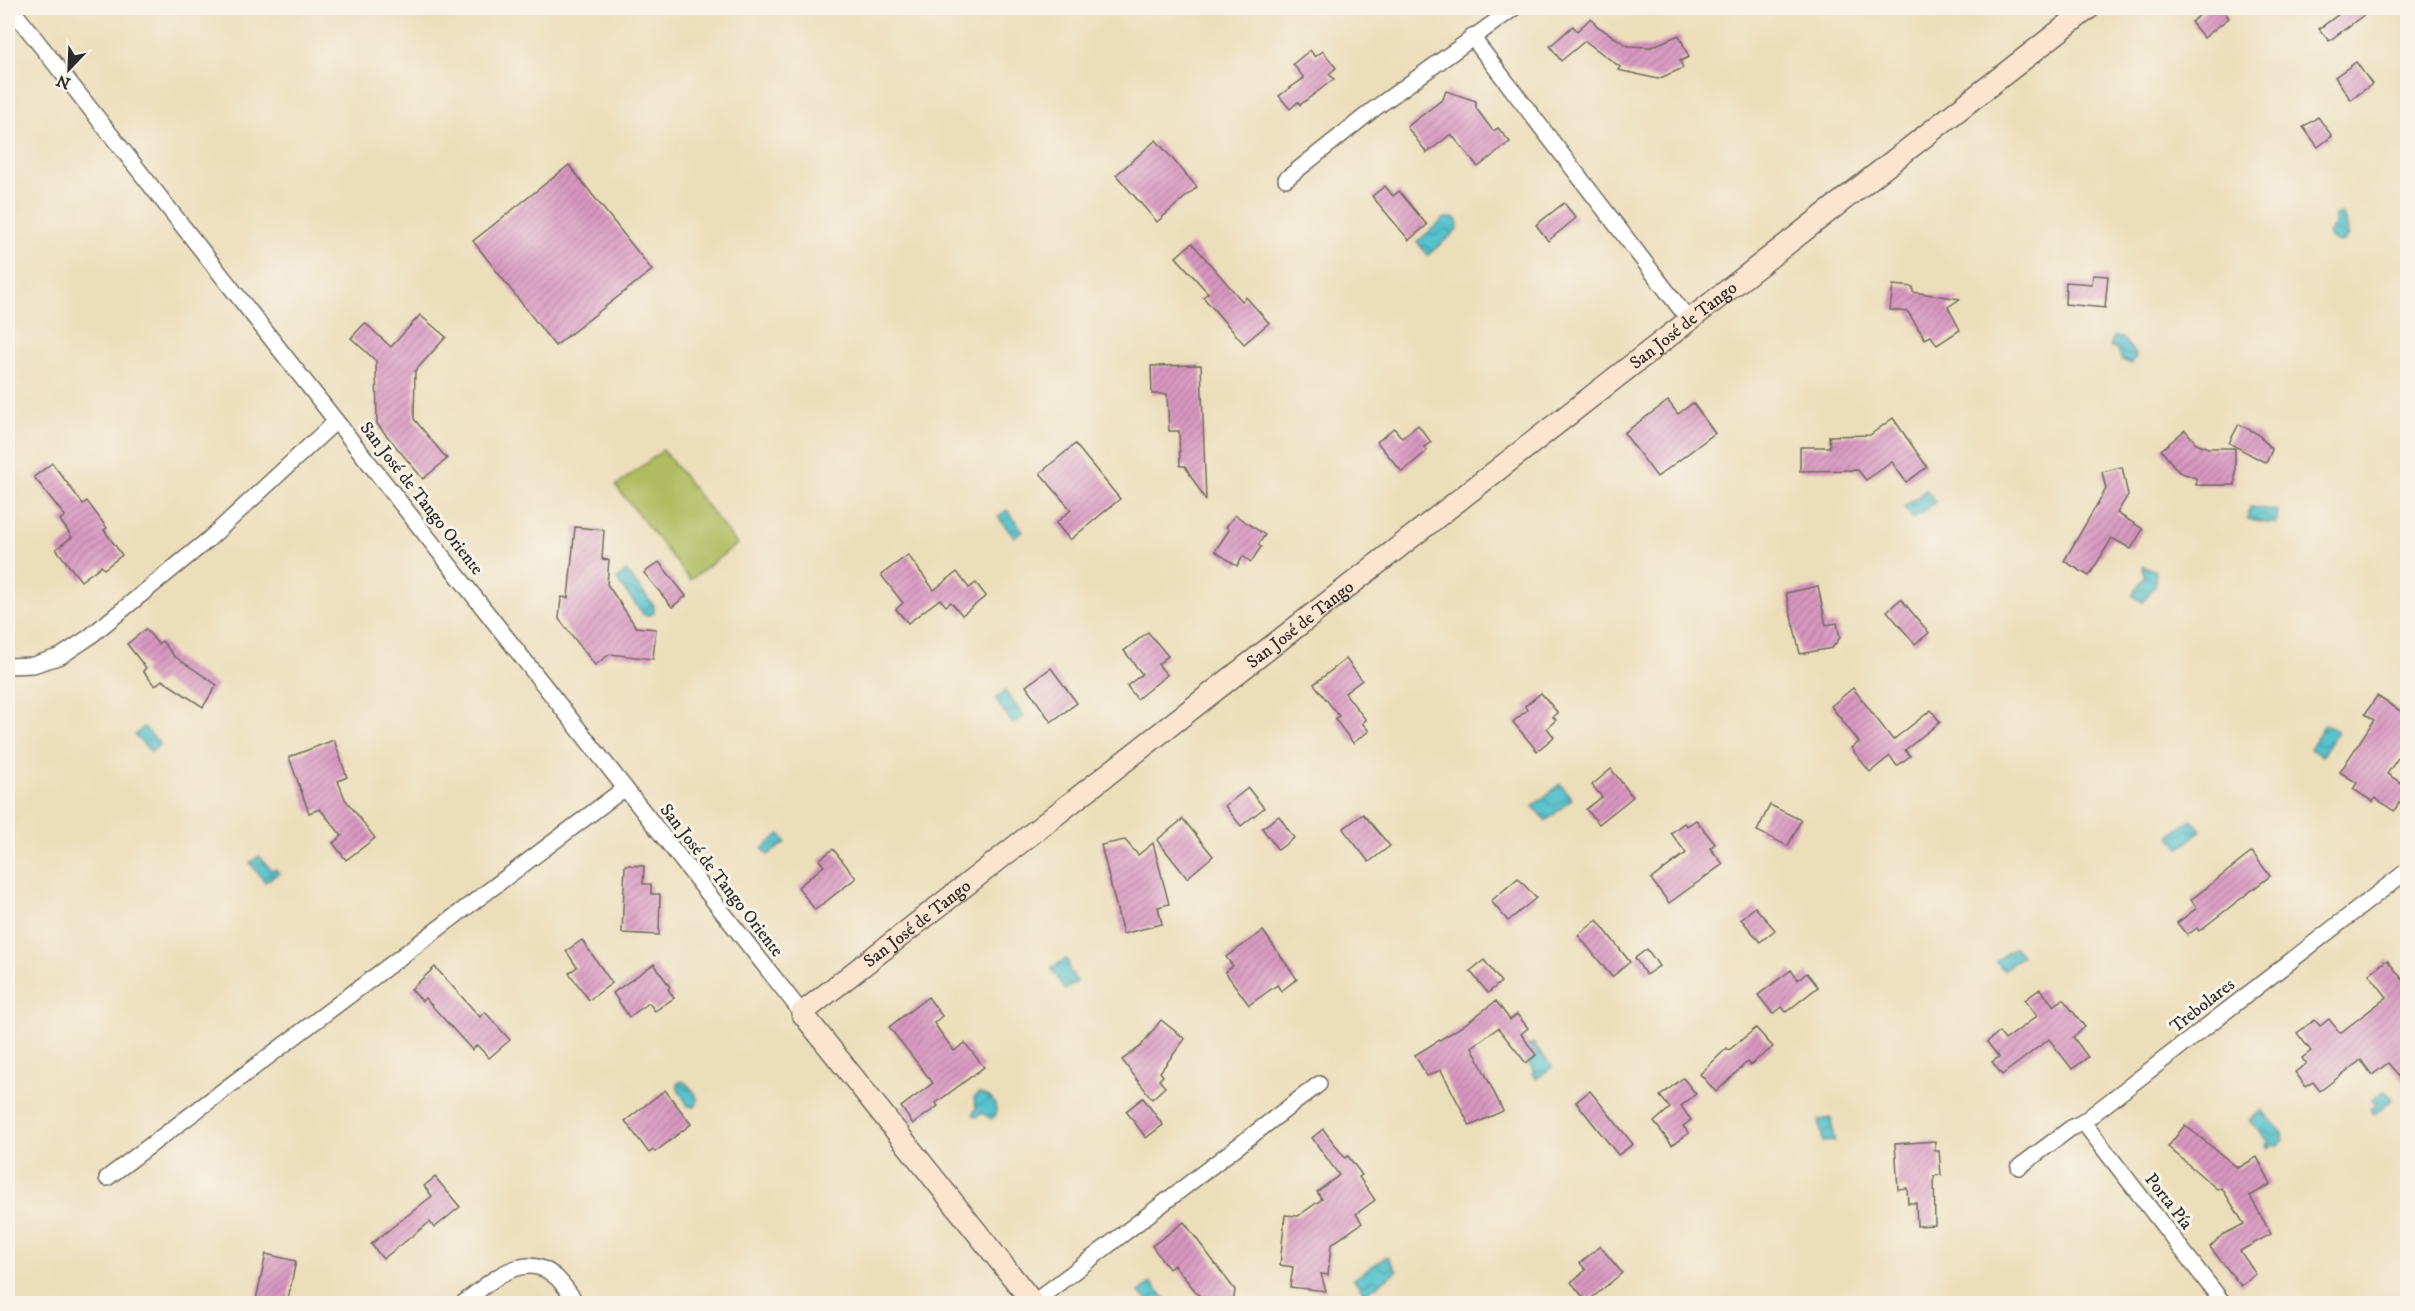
<svg xmlns="http://www.w3.org/2000/svg" width="2415" height="1311" font-family="'IM FELL DW Pica',serif">
  <style>
    .grass { fill: #afbc5e; stroke: #6d7444; stroke-width: 1.5 }
    .water { fill: url(#water-waves); stroke: #40767c; stroke-width: 1.5 }
    .building { fill: url(#building-hatch) }
    .lines { fill: none; stroke-linecap: round; stroke-linejoin: round }
    .street-casing { stroke: #6f6a5d; stroke-width: 18 }
    .secondary-casing { stroke: #6f6a5d; stroke-width: 24 }
    .street { stroke: #fff; stroke-width: 15 }
    .secondary { stroke: #fce5cf; stroke-width: 21 }
    .labels { text-anchor: middle; stroke-width: 6; stroke-linejoin: round; paint-order: stroke }
    .street-label { font-size: 18px; fill: #2b2b2b; stroke: #f7f3e8 }
  </style>
  <defs>
    <pattern id="water-waves" width="16" height="10" patternUnits="userSpaceOnUse" patternTransform="scale(1.5)"><rect width="16" height="10" fill="#55c2cc"/><path d="M0 5q4-4 8 0t8 0" fill="none" stroke="#479ea6"/></pattern>
    <pattern id="building-hatch" width="6" height="6" patternUnits="userSpaceOnUse" patternTransform="scale(1.5)"><rect width="6" height="6" fill="#d997c1"/><path d="M-1 1l2-2M0 6l6-6M5 7l2-2" fill="none" stroke="#b07b9d"/></pattern>
  </defs>
  <rect width="100%" height="100%" fill="#f7f3e8"/>
  <filter id="ink" filterUnits="userSpaceOnUse"><feTurbulence type="fractalNoise" baseFrequency=".0167" numOctaves="2"/><feDisplacementMap in="SourceGraphic" scale="12" xChannelSelector="R" yChannelSelector="G"/><feConvolveMatrix kernelMatrix="1 2 1 2 8 2 1 2 1" color-interpolation-filters="sRGB"/></filter>
  <filter id="wash" filterUnits="userSpaceOnUse"><feTurbulence type="fractalNoise" baseFrequency=".008" numOctaves="4" result="noise"/><feDisplacementMap in="SourceGraphic" scale="24" xChannelSelector="R" yChannelSelector="G"/><feGaussianBlur stdDeviation="1.35" result="paint"/><feColorMatrix in="noise" values="0 0 0 0 0 0 0 0 0 0 0 0 0 0 0 0 0 1.4 0 .05"/><feComposite in="paint" operator="in"/></filter>
  <g filter="url(#wash)">
    <rect width="100%" height="100%" fill="#eddebb"/>
    <path class="grass" d="M663 450 737 544 690 580 616 486Z"/>
    <g class="water">
      <path d="M2341 214C2346 217 2349 232 2347 238L2339 243 2331 238 2329 233 2334 225V216Z"/>
      <path d="M1445 218H1455L1458 223 1457 230 1428 255 1417 242Z"/>
      <path d="M2114 336 2123 339 2136 355 2132 364 2122 360 2117 349 2110 346Z"/>
      <path d="M1926 490 1935 502 1913 519 1904 507Z"/>
      <path d="M2250 507 2278 511 2276 524 2248 520Z"/>
      <path d="M1007 510 1023 531 1014 537 998 517Z"/>
      <path d="M2143 566 2156 571 2155 585 2143 602 2132 595 2144 578Z"/>
      <path d="M626 571 654 606V613L650 615H644L616 579Z"/>
      <path d="M1005 691 1024 716 1013 724 995 699Z"/>
      <path d="M2325 724 2338 732 2322 756 2310 749Z"/>
      <path d="M144 727 160 744 151 752 135 735Z"/>
      <path d="M1560 784 1572 799 1546 821 1533 806Z"/>
      <path d="M2191 819 2201 831 2180 848 2170 836Z"/>
      <path d="M780 834 786 842 768 855 762 848Z"/>
      <path d="M259 856 272 871 275 869 279 873 265 882 250 863Z"/>
      <path d="M2015 947 2022 956 2003 970 1996 961Z"/>
      <path d="M1066 959 1069 964V970L1077 982 1065 990 1051 968Z"/>
      <path d="M1533 1043 1552 1067 1536 1079 1532 1074 1535 1071 1520 1052Z"/>
      <path d="M681 1081C689 1084 696 1093 698 1101L695 1107 688 1106C685 1099 677 1091 677 1084Z"/>
      <path d="M2386 1090 2393 1099 2374 1114 2370 1109 2376 1105 2372 1100Z"/>
      <path d="M978 1094C991 1094 997 1103 996 1115L991 1119 982 1113 976 1117 973 1114 976 1108 974 1098Z"/>
      <path d="M2262 1110 2283 1134 2281 1137 2284 1140 2277 1146 2274 1143 2268 1148 2266 1145 2269 1142 2249 1120Z"/>
      <path d="M1831 1118 1834 1141 1823 1142 1819 1120Z"/>
      <path d="M1387 1256 1397 1271 1365 1294 1354 1279Z"/>
      <path d="M1151 1283 1169 1303H1149L1139 1292Z"/>
    </g>
    <g id="blocks">
      <g class="building">
        <path d="M2209 8H2221L2229 18 2204 38 2191 22Z"/>
        <path d="M2347 8H2373L2329 41 2319 29Z"/>
        <path d="M1591 18 1597 26 1628 46 1651 47 1679 35 1689 57 1680 61 1683 68 1658 79 1618 70 1620 67 1585 41 1561 61 1550 46 1573 26 1577 31Z"/>
        <path d="M1310 50 1315 57 1323 51 1336 68 1329 74 1334 79 1300 105 1298 102 1290 109 1279 96 1304 78 1293 64Z"/>
        <path d="M2356 62 2372 84 2351 100 2335 77Z"/>
        <path d="M1446 91 1476 101V108L1493 131 1498 128 1510 142 1478 167 1451 134 1427 153 1407 127 1443 99Z"/>
        <path d="M2318 117 2332 136 2318 147 2303 127Z"/>
        <path d="M1156 140 1197 187 1157 222 1116 175Z"/>
        <path d="M569 165 652 270 555 346 473 241Z"/>
        <path d="M1385 186 1393 196 1399 191 1427 225 1409 240 1372 196Z"/>
        <path d="M1564 203 1576 218 1548 241 1536 225Z"/>
        <path d="M1192 243 1242 301 1246 297 1269 323 1244 344 1203 297 1208 293 1176 257Z"/>
        <path d="M2093 275 2108 276 2105 308 2065 304 2066 282 2092 284Z"/>
        <path d="M1893 285 1913 287V292L1960 299 1948 307 1960 330 1937 345 1931 336 1925 339 1908 312 1890 310Z"/>
        <path d="M420 315 446 337 415 371 414 419 447 459 423 479 377 424 376 361 351 338 365 323 391 347Z"/>
        <path d="M1201 365 1206 501 1185 466H1180L1179 431H1169L1167 394H1152L1151 366Z"/>
        <path d="M1668 401 1678 414 1693 403 1715 433 1657 477 1624 433Z"/>
        <path d="M1893 418 1927 467 1906 482 1892 462 1866 480 1858 470 1800 471V447H1830L1829 436 1870 435Z"/>
        <path d="M2239 424 2258 434 2272 450 2266 463 2229 443Z"/>
        <path d="M1418 425 1431 442 1424 447 1427 451 1402 472 1377 442 1394 428 1402 438Z"/>
        <path d="M2185 430 2196 443 2208 448H2235V485H2196V478L2179 472 2161 450Z"/>
        <path d="M1075 444 1120 499 1070 540 1056 523 1071 510 1040 473Z"/>
        <path d="M52 463 83 504 87 501 107 528 104 530 122 555 104 569 101 566 81 581 56 549 72 537 60 520 65 516 34 477Z"/>
        <path d="M2122 467 2128 495 2117 513 2143 529 2131 549 2112 538 2089 576 2064 561 2106 489 2102 472Z"/>
        <path d="M1235 515 1265 535 1258 545 1261 547 1251 562 1243 556 1237 566 1215 551 1229 530 1226 527Z"/>
        <path d="M575 527 604 530 602 559 609 560 607 584 636 627 656 629 653 659 610 654 595 665 559 619 561 597 568 598Z"/>
        <path d="M908 555 934 590 957 572 969 588 976 583 986 596 962 615 951 602 946 606 940 599 908 623 896 609 903 603 881 575Z"/>
        <path d="M659 562 686 596 672 607 644 573Z"/>
        <path d="M1818 586 1826 625 1837 623 1840 638 1832 648 1800 654 1786 593Z"/>
        <path d="M1901 599 1929 633 1915 644 1887 611Z"/>
        <path d="M146 629 158 644 162 641 174 656 217 685 203 707 162 680 155 686 143 671 146 668 127 644Z"/>
        <path d="M1148 632 1168 656 1158 664 1167 675 1137 699 1127 686 1142 674 1124 651Z"/>
        <path d="M1346 659 1362 680 1345 693 1366 720 1362 723 1369 731 1353 743 1335 719 1339 716 1314 684Z"/>
        <path d="M1051 668 1077 703 1051 722 1026 686Z"/>
        <path d="M1853 688 1893 740 1931 710 1940 722 1905 750 1910 756 1897 766 1890 756 1870 772 1851 748 1859 742 1831 706Z"/>
        <path d="M1541 693 1558 713 1553 717 1556 720 1547 728 1554 737 1537 751 1513 722 1527 710 1525 706Z"/>
        <path d="M2377 696 2408 716V743L2387 774 2408 787V808L2399 803 2394 811 2375 798 2373 802 2353 789 2357 783 2340 772 2374 720 2365 714Z"/>
        <path d="M334 740 347 777 338 781 345 799 375 838 346 860 333 843 342 836 320 809 309 813 289 757Z"/>
        <path d="M1611 769 1633 797 1599 824 1586 809 1602 797 1592 785Z"/>
        <path d="M1248 788 1264 808 1241 826 1225 806Z"/>
        <path d="M1770 805 1801 820 1788 846 1757 831Z"/>
        <path d="M1363 814 1390 846 1369 862 1343 829Z"/>
        <path d="M1279 816 1294 838 1278 850 1262 828Z"/>
        <path d="M1183 819 1213 856 1187 878 1157 840Z"/>
        <path d="M1696 820 1715 844 1710 848 1723 864 1669 903 1651 879 1686 853 1671 833 1684 823 1687 826Z"/>
        <path d="M1125 840 1138 855 1153 843 1169 904 1158 907 1162 924 1123 934 1101 845Z"/>
        <path d="M833 849 856 878 815 910 798 887 824 866 819 860Z"/>
        <path d="M2252 852 2270 876 2199 931 2197 928 2187 935 2177 923 2197 908 2191 900Z"/>
        <path d="M625 865 644 866 643 884H651V894H660L659 935 622 933Z"/>
        <path d="M1518 878 1536 898 1508 921 1491 901Z"/>
        <path d="M1755 907 1775 930 1760 942 1741 919Z"/>
        <path d="M1597 920 1630 962 1612 977 1578 935Z"/>
        <path d="M1263 931 1297 979 1281 991 1277 985 1249 1005 1225 972 1233 966 1226 957Z"/>
        <path d="M582 940 612 983 589 1000 569 973 577 967 566 951Z"/>
        <path d="M1647 949 1659 966 1646 975 1635 958Z"/>
        <path d="M1484 960 1501 982 1488 993 1470 971Z"/>
        <path d="M2387 960 2408 986V1086L2388 1063 2372 1075 2361 1060 2320 1091 2313 1082 2306 1087 2295 1072 2306 1064 2302 1058 2311 1051 2297 1033 2315 1020 2320 1026 2329 1019 2340 1033 2387 997 2369 974Z"/>
        <path d="M654 964 670 987 668 989 674 998 655 1011 649 1003 629 1017 613 993Z"/>
        <path d="M435 967 480 1017 485 1012 510 1040 489 1058 477 1045 472 1050 425 998 422 1001 411 989Z"/>
        <path d="M1791 970 1798 980 1807 973 1818 987 1786 1012 1782 1007 1773 1014 1758 995Z"/>
        <path d="M2040 989 2054 1006 2063 999 2085 1027 2073 1037 2088 1057 2072 1069 2049 1039 2002 1075 1992 1062 1999 1057 1987 1042 1999 1032 2005 1040 2037 1016 2025 1000Z"/>
        <path d="M928 997 942 1016 934 1023 954 1051 965 1043 984 1067 936 1103 938 1106 913 1124 901 1107 933 1083 889 1027Z"/>
        <path d="M1496 1001 1510 1020 1517 1014 1528 1028 1521 1034 1536 1055 1526 1063 1498 1028 1472 1047 1503 1111 1470 1126 1441 1070 1427 1076 1415 1055 1461 1027Z"/>
        <path d="M1161 1020 1185 1039 1160 1072 1163 1076 1159 1080 1165 1087 1152 1099 1122 1060 1141 1046Z"/>
        <path d="M1756 1028 1773 1047 1750 1065 1747 1062 1716 1092 1700 1074 1727 1048 1729 1050Z"/>
        <path d="M1683 1078 1696 1094 1681 1106 1691 1120 1683 1126 1689 1133 1672 1145 1654 1122 1670 1108 1660 1096Z"/>
        <path d="M665 1090 691 1124 655 1152 653 1150 649 1153 625 1121Z"/>
        <path d="M1590 1091 1633 1144 1618 1155 1576 1102Z"/>
        <path d="M1143 1098 1163 1125 1146 1138 1126 1111Z"/>
        <path d="M2185 1125 2238 1168 2257 1157 2271 1184 2250 1196 2271 1234 2240 1251 2256 1274 2241 1286 2210 1247 2222 1235 2244 1224 2222 1188 2217 1189 2168 1147Z"/>
        <path d="M1323 1129 1345 1158 1348 1156 1362 1175 1359 1177 1375 1200 1356 1214 1362 1223 1331 1245 1328 1275 1321 1274 1326 1291 1290 1287 1293 1267 1280 1265 1285 1215 1298 1216 1322 1199 1317 1192 1339 1175 1312 1138Z"/>
        <path d="M1935 1141V1151H1939L1941 1175 1934 1176 1935 1225 1917 1226 1916 1203H1908L1907 1188 1898 1189 1895 1144Z"/>
        <path d="M435 1177 460 1207 434 1228 430 1222 383 1259 371 1244 432 1196 424 1186Z"/>
        <path d="M1184 1222 1235 1290 1233 1304H1206L1174 1265 1169 1269 1152 1246Z"/>
        <path d="M1600 1246 1622 1273 1587 1302 1571 1282 1586 1270 1580 1263Z"/>
        <path d="M266 1254 296 1261 287 1304H255Z"/>
      </g>
    </g>
  </g>
  <g filter="url(#ink)">
    <use href="#blocks" fill-opacity="0" stroke="#6f6a5d" stroke-width="1.5"/>
    <g class="lines">
      <defs>
        <g id="street">
          <path d="M11 8 802 1013"/>
          <path d="M1472 37 1689 320"/>
          <path d="M1286 179 1374 109 1514 8"/>
          <path d="M8 666 33 665 61 656 88 638 209 539 336 421"/>
          <path d="M2083 1122 2224 1304"/>
          <path d="M2019 1167 2071 1128 2083 1122 2408 870"/>
          <path d="M107 1178 625 788"/>
          <path d="M1033 1303 1319 1084"/>
          <path d="M462 1304C489 1283 524 1247 557 1278 564 1285 571 1295 577 1304"/>
        </g>
        <g id="secondary">
          <path id="s1" d="M1034 1304 802 1013 2089 8"/>
        </g>
      </defs>
      <use href="#street" class="street-casing"/>
      <use href="#secondary" class="secondary-casing"/>
      <use href="#street" class="street"/>
      <use href="#secondary" class="secondary"/>
    </g>
  </g>
  <g class="labels">
    <g class="street-label">
      <text dy="6" stroke="none"><textPath href="#s1" startOffset="1490">San José de Tango</textPath></text>
      <text transform="translate(422 498) rotate(52)" y="6">San José de Tango Oriente</text>
      <text dy="6" stroke="none"><textPath href="#s1" startOffset="1004">San José de Tango</textPath></text>
      <text transform="translate(722 880) rotate(52)" y="6">San José de Tango Oriente</text>
      <text dy="6" stroke="none"><textPath href="#s1" startOffset="518">San José de Tango</textPath></text>
      <text transform="translate(2202 1005) rotate(-38)" y="6">Trebolares</text>
      <text transform="translate(2169 1201) rotate(52)" y="6">Porta Pía</text>
    </g>
  </g>
  <rect width="2415" height="1311" fill="none" stroke="#f7f3e8" stroke-width="30"/>
  <g transform="translate(69 69) rotate(203)" stroke="#f7f3e8" stroke-width="4.5" paint-order="stroke">
  <path d="M0-4.5L10 22L0 15L-10 22Z" fill="#2b2b2b"/>
  <text y="-9" font-size="16" font-weight="bold" text-anchor="middle" fill="#2b2b2b">N</text>
  </g>
</svg>
